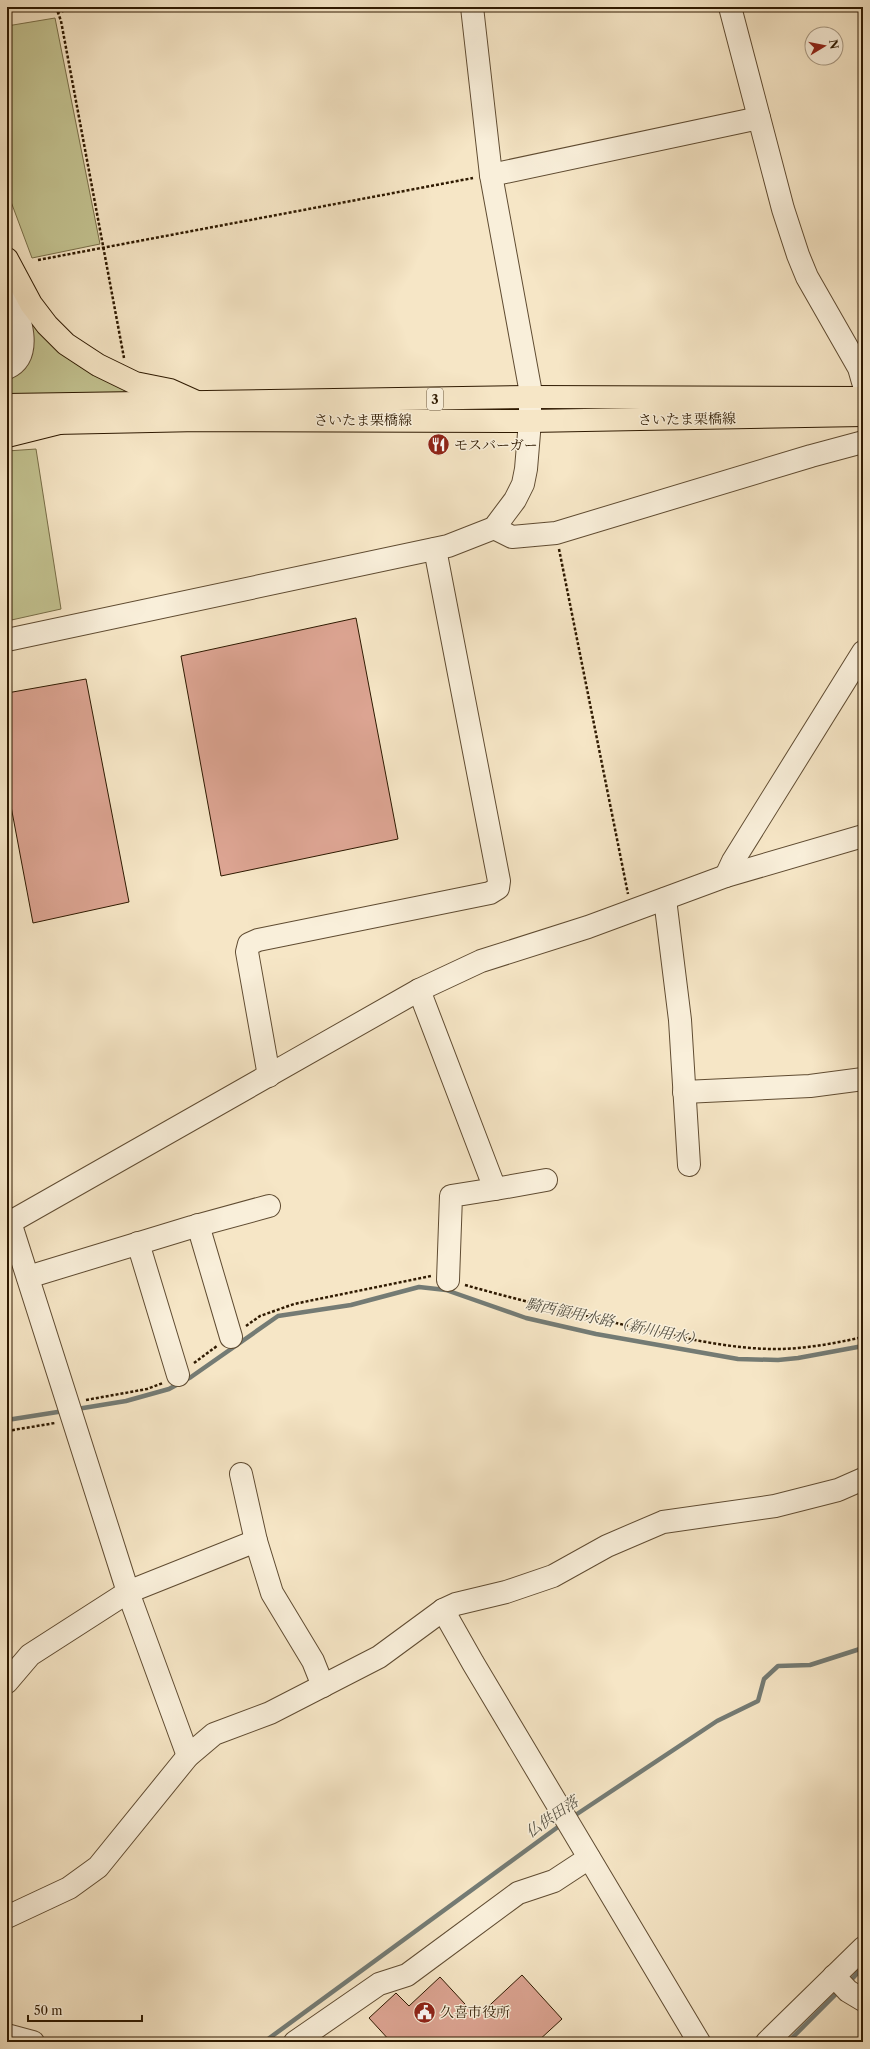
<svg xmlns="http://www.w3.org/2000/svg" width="870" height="2049" font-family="'Libre Caslon Text','Noto Serif JP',serif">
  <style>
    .green { fill: #c3c391; stroke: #786e48 }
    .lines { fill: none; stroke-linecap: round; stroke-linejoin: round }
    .stream { stroke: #747b74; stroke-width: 4.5 }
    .building { fill: #dca492; stroke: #2e1900 }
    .minor-casing { stroke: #604c32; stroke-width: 24 }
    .major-casing { stroke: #2e1900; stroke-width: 24 }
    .highway-casing { stroke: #2e1900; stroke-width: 24 }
    .path { stroke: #2e1900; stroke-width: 2.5; stroke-dasharray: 3 2; stroke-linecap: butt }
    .minor { stroke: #f9efda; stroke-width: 22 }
    .major { stroke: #f6e6c6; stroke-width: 22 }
    .highway { stroke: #f6e6c6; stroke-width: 22 }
    .labels { text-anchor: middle; stroke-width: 3; stroke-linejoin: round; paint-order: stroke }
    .shield { fill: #f9efda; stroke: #6b5941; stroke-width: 1 }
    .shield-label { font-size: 13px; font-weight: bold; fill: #2e1900 }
    .street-label { font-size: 14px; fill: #2e1900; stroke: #f9efda }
    .poi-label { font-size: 14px; fill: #2e1900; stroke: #f9efda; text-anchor: start }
    .water-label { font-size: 15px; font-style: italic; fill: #575244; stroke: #f9efda }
  </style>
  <rect width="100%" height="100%" fill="#f6e6c6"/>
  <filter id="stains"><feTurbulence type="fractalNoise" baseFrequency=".005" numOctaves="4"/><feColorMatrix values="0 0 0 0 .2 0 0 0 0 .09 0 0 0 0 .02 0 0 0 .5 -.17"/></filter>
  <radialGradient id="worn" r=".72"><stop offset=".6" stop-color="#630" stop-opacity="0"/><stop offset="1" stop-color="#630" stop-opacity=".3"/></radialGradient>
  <g class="green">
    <path d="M55 18 100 244 32 258 7 191V26Z"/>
    <path d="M30 318C60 361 90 374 136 394L7 396V379L11 377Z"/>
    <path d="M36 449 61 609 7 621V451Z"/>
  </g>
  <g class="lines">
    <g class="stream">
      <path d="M77 1409 126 1401 169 1389 191 1377 278 1316 351 1305 419 1287 446 1290 526 1318 596 1334 738 1359 778 1360 798 1358 863 1346"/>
      <path d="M7 1420 64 1411"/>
      <path d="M571 1818 717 1721 758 1701 764 1679 778 1666 810 1665 863 1648"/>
      <path d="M852 1979 863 1967"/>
      <path d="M264 2042 562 1824"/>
      <path d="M788 2042 836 1994"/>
    </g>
  </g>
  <g class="building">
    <path d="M356 618 398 839 221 876 181 656Z"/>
    <path d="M86 679 129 902 33 923 7 785V693Z"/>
    <path d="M522 1975 562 2019 537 2042H391L369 2018 396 1993 409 2006 440 1977 477 2017Z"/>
  </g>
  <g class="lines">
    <defs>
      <g id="minor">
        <path d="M730 7 783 209 798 255 807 277 859 368 863 382"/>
        <path d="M491 175 759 118"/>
        <path d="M7 280C13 304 39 353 7 368"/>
        <path d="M494 528 512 537 556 533 811 456 863 442"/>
        <path d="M7 640 448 546 494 528 515 500 523 484 526 469 530 421V388L491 175 472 7"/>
        <path d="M726 876 733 861 863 652"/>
        <path d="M665 899 680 1020 689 1165"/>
        <path d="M419 990 495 1189 546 1180"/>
        <path d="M269 1076 247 952 249 944 258 940 490 893 498 888 499 881 435 549"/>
        <path d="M684 1092 810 1086 863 1079"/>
        <path d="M10 1222 128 1592 188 1756"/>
        <path d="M7 1224 419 990 481 961 588 927 726 876 863 836"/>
        <path d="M198 1225 231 1337"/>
        <path d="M138 1243 178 1375"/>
        <path d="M28 1277 192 1227 269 1206"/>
        <path d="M448 1280 451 1196 495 1189"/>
        <path d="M241 1474 256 1541 272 1593 313 1661 323 1686"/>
        <path d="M443 1610 473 1663 699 2042"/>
        <path d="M7 1682 30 1655 128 1592 256 1541"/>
        <path d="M7 1917 69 1888 98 1867 188 1756 214 1734 270 1713 379 1657 443 1610 456 1604 506 1592 553 1576 607 1546 663 1522 775 1506 838 1490 863 1479"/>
        <path d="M834 1976 848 1991 863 2000"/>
        <path d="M7 2035 33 2042"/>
        <path d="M295 2042 379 1984 407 1975 518 1893 554 1881 589 1858"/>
        <path d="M767 2042 863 1948"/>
      </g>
      <g id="major">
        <path d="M7 405 530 397 863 398"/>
        <path d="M7 424 199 420 530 421 863 415"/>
      </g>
      <g id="highway">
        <path d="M7 259 31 304 47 325 66 344 98 365 135 383 170 390 199 403"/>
        <path d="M7 436 59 423"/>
      </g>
    </defs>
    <use href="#minor" class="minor-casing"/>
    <use href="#major" class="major-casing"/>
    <use href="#highway" class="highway-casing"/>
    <g class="path">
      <path d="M56 7 61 21 124 358"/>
      <path d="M57 12 86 7"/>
      <path d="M38 260 473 178"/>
      <path d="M559 549 628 894"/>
      <path d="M465 1285C522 1301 580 1315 638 1328 685 1338 734 1350 782 1349 809 1348 837 1343 863 1337"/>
      <path d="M246 1326 260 1316 294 1304 431 1276"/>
      <path d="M194 1363 217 1346"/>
      <path d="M86 1400 147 1389 163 1383"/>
      <path d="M7 1431 55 1423"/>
    </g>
    <use href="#minor" class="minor"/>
    <use href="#major" class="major"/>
    <use href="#highway" class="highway"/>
  </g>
  <defs>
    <symbol id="restaurant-disc" viewBox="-11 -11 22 22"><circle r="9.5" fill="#8f2418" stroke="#f9efda"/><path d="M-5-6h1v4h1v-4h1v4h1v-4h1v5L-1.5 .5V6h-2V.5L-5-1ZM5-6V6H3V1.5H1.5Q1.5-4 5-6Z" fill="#fff"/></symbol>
    <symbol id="civic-disc" viewBox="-11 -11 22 22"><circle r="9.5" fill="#8f2418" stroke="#f9efda"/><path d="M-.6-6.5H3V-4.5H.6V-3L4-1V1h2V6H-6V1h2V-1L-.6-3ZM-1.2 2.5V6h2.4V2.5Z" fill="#fff"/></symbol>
  </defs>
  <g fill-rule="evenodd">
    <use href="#restaurant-disc" x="426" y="432" width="25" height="25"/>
    <use href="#civic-disc" x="412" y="2000" width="25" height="25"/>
  </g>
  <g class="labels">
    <rect class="shield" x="427" y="388" width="16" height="22" rx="3"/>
    <g class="shield-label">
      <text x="435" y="404">3</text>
    </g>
    <g class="street-label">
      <text transform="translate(687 419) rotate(-1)" y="5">さいたま栗橋線</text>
      <text x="363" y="425">さいたま栗橋線</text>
    </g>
    <g class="poi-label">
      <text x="454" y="450">モスバーガー</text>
      <text x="440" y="2017">久喜市役所</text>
    </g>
    <g class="water-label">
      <text transform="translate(614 1322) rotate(12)" y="5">騎西領用水路（新川用水）</text>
      <text transform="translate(552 1817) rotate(-35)" y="5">仏供田落</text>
    </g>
  </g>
  <rect width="870" height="2049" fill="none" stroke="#f6e6c6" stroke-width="24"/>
  <rect x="8" y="8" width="854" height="2033" fill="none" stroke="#2e1900" stroke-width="2"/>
  <rect x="12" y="12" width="846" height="2025" fill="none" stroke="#2e1900"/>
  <g transform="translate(824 46) rotate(80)"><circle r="19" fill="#f9efda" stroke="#a89983"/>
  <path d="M0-3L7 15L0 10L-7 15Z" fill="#8f2418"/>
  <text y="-6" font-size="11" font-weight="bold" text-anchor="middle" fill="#2e1900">N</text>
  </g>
  <path d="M28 2015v6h114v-6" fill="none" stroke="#2e1900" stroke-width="2"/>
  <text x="34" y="2015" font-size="12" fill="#2e1900" stroke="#f9efda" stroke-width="3" paint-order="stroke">50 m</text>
  <rect width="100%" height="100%" filter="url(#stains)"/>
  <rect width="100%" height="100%" fill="url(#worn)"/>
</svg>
